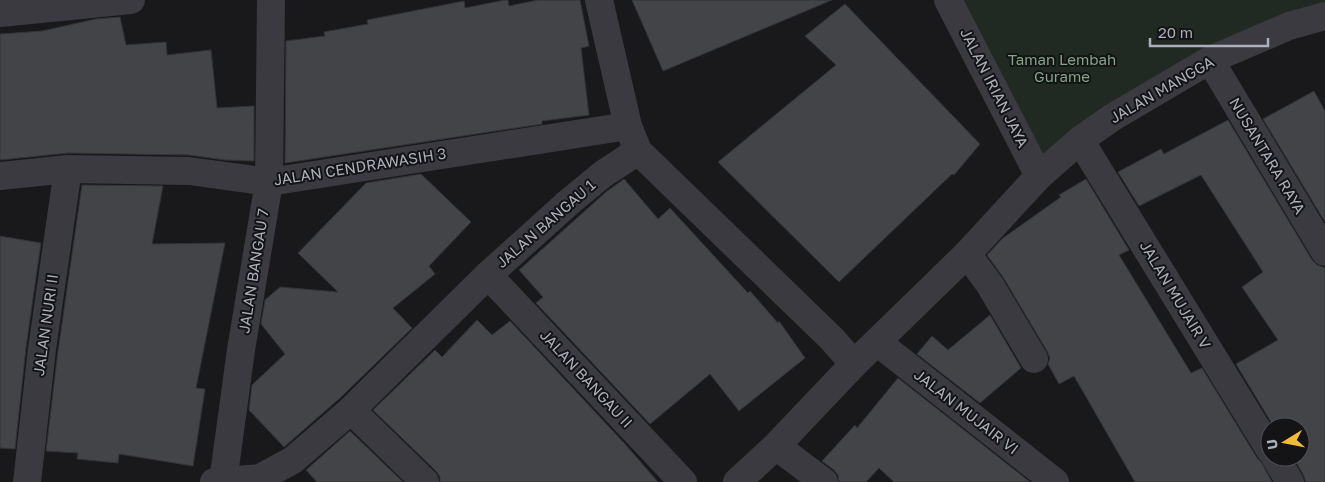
<svg xmlns="http://www.w3.org/2000/svg" width="1325" height="482" font-family="'Golos Text',sans-serif">
  <style>
    .green { fill: #202922 }
    .building { fill: #434448; stroke: #333337 }
    .lines { fill: none; stroke-linecap: round; stroke-linejoin: round }
    .minor { stroke: #3a3a40; stroke-width: 28 }
    .tertiary { stroke: #3a3a40; stroke-width: 28 }
    .labels { text-anchor: middle; stroke-width: 4; stroke-linejoin: round; paint-order: stroke }
    .park-label { font-size: 15px; fill: #82a586; stroke: #141316 }
    .street-label { font-size: 15px; fill: #abafba; stroke: #141316 }
  </style>
  <rect width="100%" height="100%" fill="#19191b"/>
  <path class="green" d="M948 0H1325V16L1289 26 1039 176Z"/>
  <g class="building">
    <path d="M505 0H508L509 6 538 0H580L589 46 581 48 589 115 542 121V124L285 163 286 41 325 36 324 32 368 24 367 20 464 1 465 8Z"/>
    <path d="M632 0H832L663 71Z"/>
    <path d="M845 4 980 144 954 175 952 174 839 282 718 162 836 65 805 36Z"/>
    <path d="M120 17 126 45 166 42 167 55 211 50 217 108 254 106V161L225 160 189 155 68 153 0 160V34L42 31 96 19Z"/>
    <path d="M1314 91 1325 111V222L1263 119Z"/>
    <path d="M1228 120 1312 260 1317 265 1325 268V482H1306L1303 474 1293 457H1300V427H1274L1236 364 1278 340 1242 287 1263 272 1201 175 1139 206 1118 172 1161 149 1164 154Z"/>
    <path d="M421 174 471 222 429 266 435 274 393 308 412 328 340 398 284 447 249 410 252 385 285 354 261 324 265 300 280 287 338 292 298 253 366 183Z"/>
    <path d="M624 179 658 219 670 208 748 293 750 291 778 323 779 321 805 358 739 411 710 374 650 424 536 303 543 297 519 270 606 192Z"/>
    <path d="M1086 179 1129 250 1119 255 1191 373 1202 368 1257 458 1261 462 1272 482H1135L1074 376 1059 384 1048 364 1050 358 1047 351 1003 277 987 255 1003 238 1061 197 1059 195Z"/>
    <path d="M82 185 163 186 152 244 225 243 196 388 205 389 193 466 119 454 118 463 77 459 78 453 46 451 58 351Z"/>
    <path d="M0 236 41 243 26 347 15 449 0 448Z"/>
    <path d="M990 315 1021 368 980 403 917 354 932 336 948 350Z"/>
    <path d="M477 320 492 335 510 321 625 444 658 482H440V477L436 471 373 410 435 350 442 357Z"/>
    <path d="M898 378 1030 482H894L879 468 866 482H839L838 475 834 470 822 461 855 425 857 428Z"/>
    <path d="M350 431 403 482H317L306 470Z"/>
  </g>
  <g class="lines">
    <g class="minor">
      <path d="M599 0 628 126 638 151 832 339 854 364"/>
      <path d="M948 0 1039 176"/>
      <path d="M0 13 131 0"/>
      <path d="M1210 60 1325 252"/>
      <path d="M1080 140 1270 450"/>
      <path d="M0 176 68 169 189 171 269 182 628 126"/>
      <path d="M967 254 990 285 1034 359"/>
      <path d="M488 275 683 482"/>
      <path d="M877 342 1055 482"/>
      <path d="M351 410 425 482"/>
      <path d="M776 446 824 482"/>
      <path d="M1275 457 1290 482"/>
      <path d="M27 482 42 349 68 169"/>
      <path d="M214 482 260 478 293 460 351 410 488 275 569 202 603 174 638 151"/>
      <path d="M223 482 241 350 269 182 271 0"/>
    </g>
    <path class="tertiary" d="M737 482 776 446 854 364 967 254 1039 176 1080 140 1113 117 1210 60 1289 26 1325 16"/>
  </g>
  <g class="labels">
    <g class="park-label">
      <text x="1062" y="65">Taman Lembah<tspan x="1062" dy="17">Gurame</tspan></text>
    </g>
    <g class="street-label">
      <text transform="translate(994 88) rotate(63)" y="5">JALAN IRIAN JAYA</text>
      <text transform="translate(1162 90) rotate(-30)" y="5">JALAN MANGGA</text>
      <text transform="translate(1267 156) rotate(59)" y="5">NUSANTARA RAYA</text>
      <text transform="translate(360 167) rotate(-9)" y="5">JALAN CENDRAWASIH 3</text>
      <text transform="translate(546 224) rotate(-41)" y="5">JALAN BANGAU 1</text>
      <text transform="translate(254 271) rotate(-81)" y="5">JALAN BANGAU 7</text>
      <text transform="translate(1175 295) rotate(59)" y="5">JALAN MUJAIR V</text>
      <text transform="translate(46 325) rotate(-82)" y="5">JALAN NURI II</text>
      <text transform="translate(586 379) rotate(47)" y="5">JALAN BANGAU II</text>
      <text transform="translate(966 412) rotate(38)" y="5">JALAN MUJAIR VI</text>
    </g>
  </g>
  <g transform="translate(1285 442) rotate(260)"><circle r="24" fill="#141316" stroke="#505158"/>
  <path d="M0-4L9 19L0 12L-9 19Z" fill="#f1ba3a"/>
  <text y="-8" font-size="14" font-weight="bold" text-anchor="middle" fill="#abafba">U</text>
  </g>
  <path d="M1150 38v8h118v-8" fill="none" stroke="#abafba" stroke-width="2.5"/>
  <text x="1158" y="38" font-size="15" fill="#abafba" stroke="#141316" stroke-width="4" paint-order="stroke">20 m</text>
</svg>
